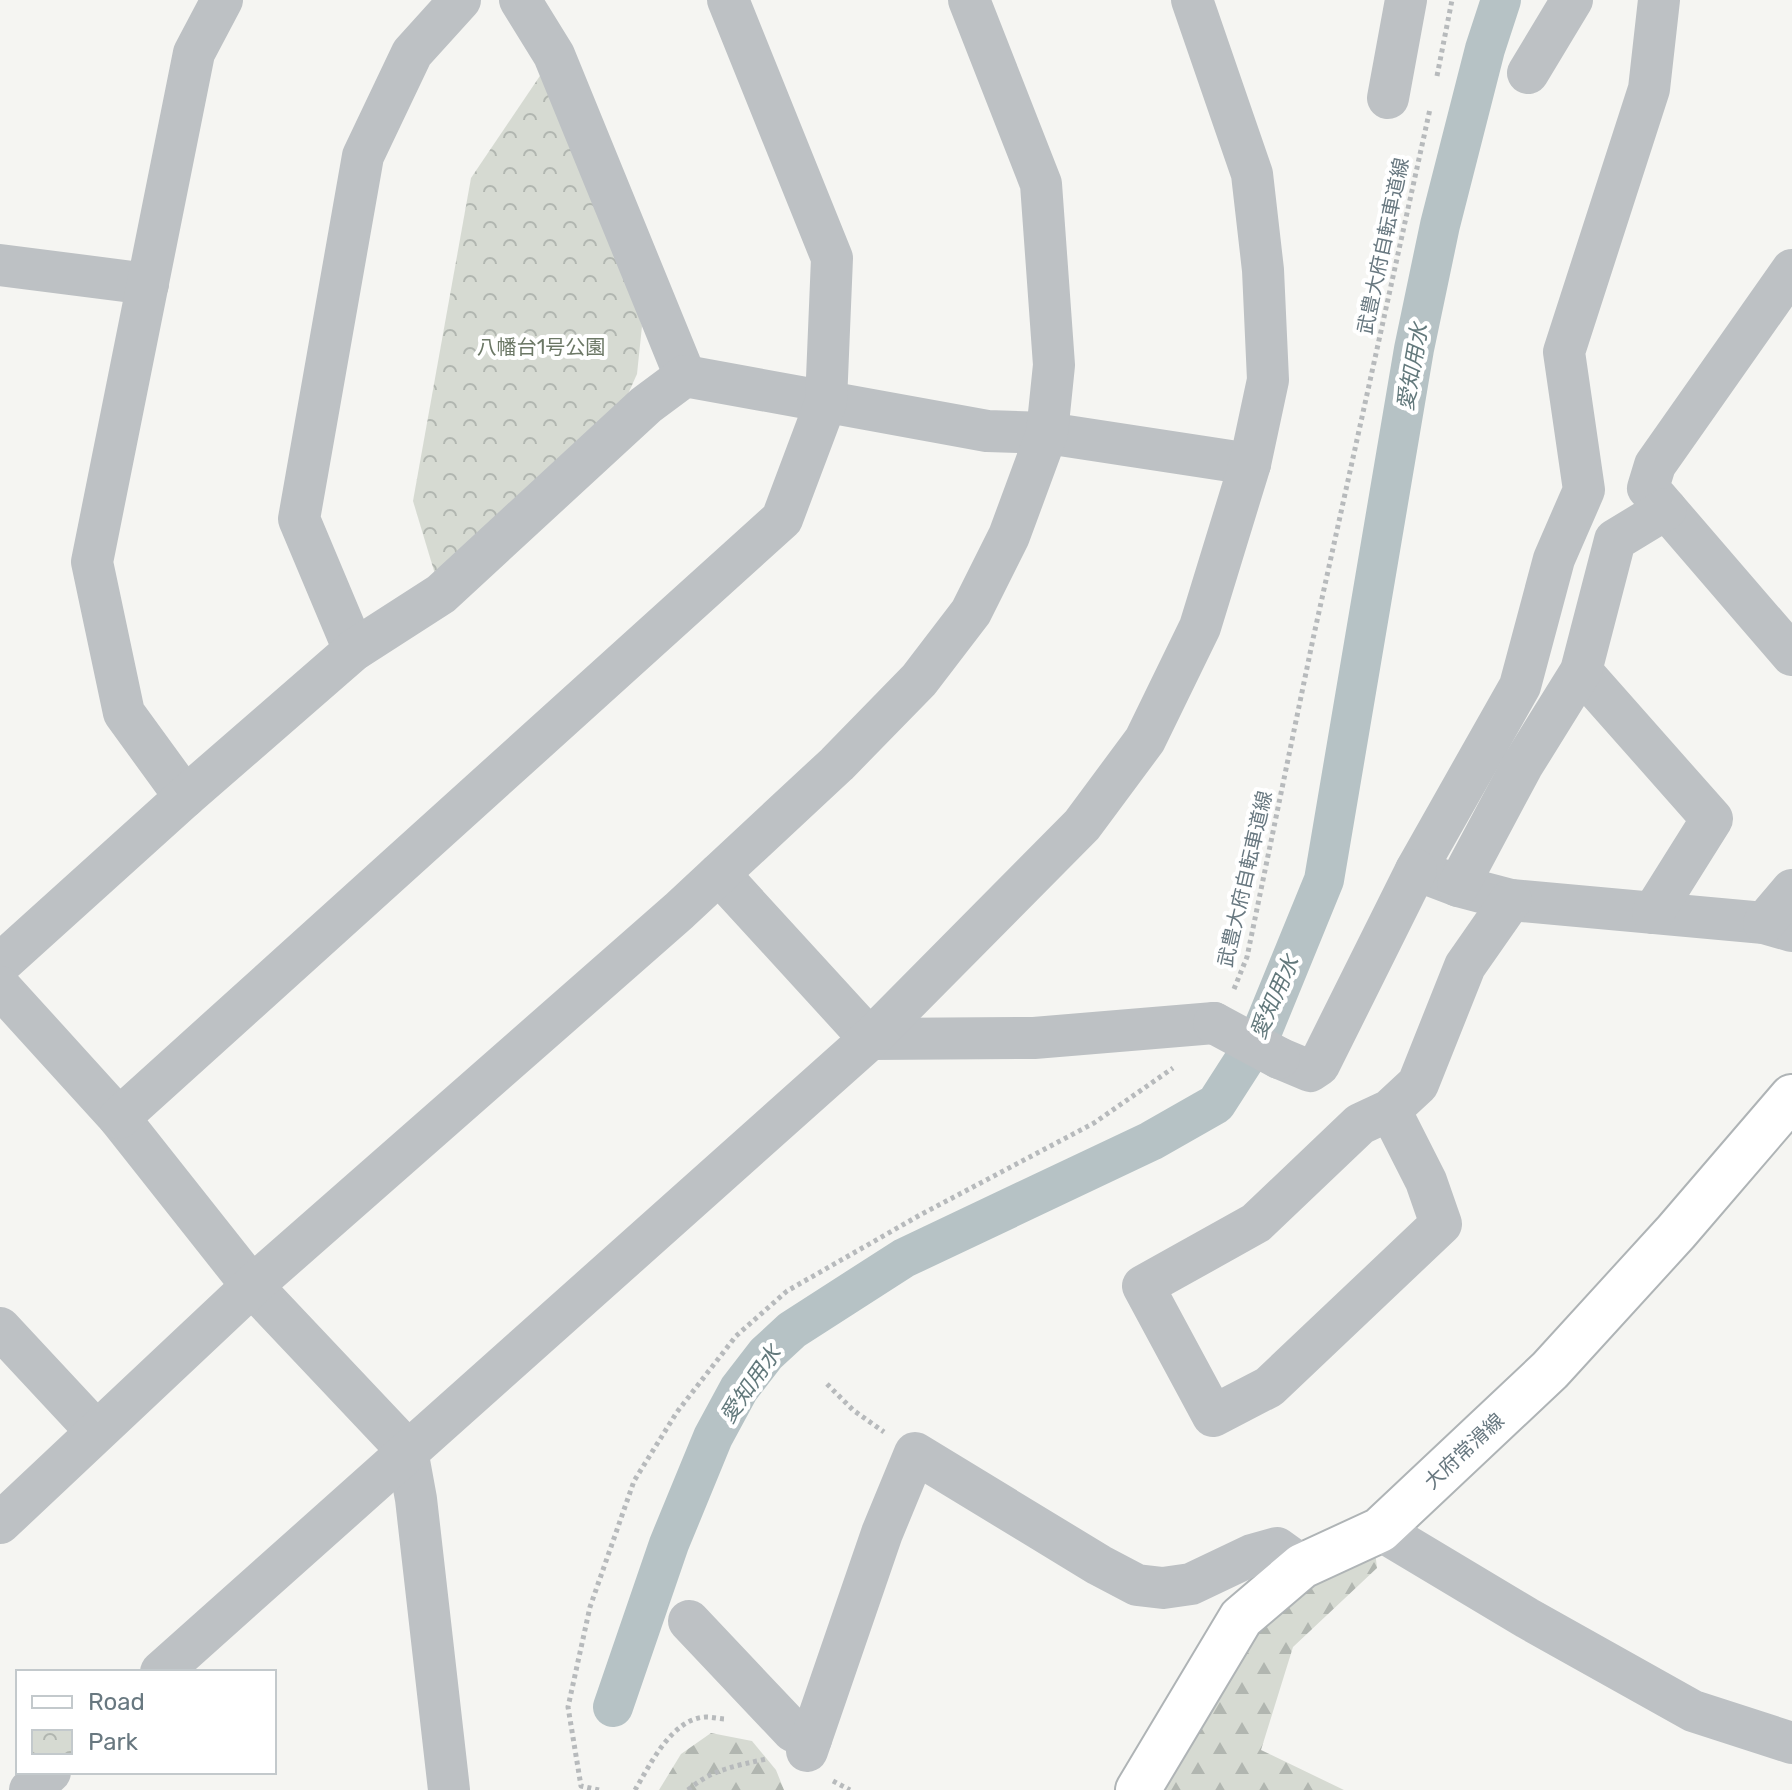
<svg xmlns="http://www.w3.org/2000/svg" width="1792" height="1790" font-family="Rubik,'Noto Sans JP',sans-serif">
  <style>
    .forest { fill: url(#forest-firs) }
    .park { fill: url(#park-crowns) }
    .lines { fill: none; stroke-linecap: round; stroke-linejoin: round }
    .canal { stroke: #b6c2c5; stroke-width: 40 }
    .major-casing { stroke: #afb4b6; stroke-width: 48 }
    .path { stroke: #b7babc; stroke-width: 5; stroke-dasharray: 4 4; stroke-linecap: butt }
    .minor { stroke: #bdc1c4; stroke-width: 42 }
    .major { stroke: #fff; stroke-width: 44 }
    .minor-bridge { stroke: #bdc1c4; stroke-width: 42 }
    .labels { text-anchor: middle; stroke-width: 8; stroke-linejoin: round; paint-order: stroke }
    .street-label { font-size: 20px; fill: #687880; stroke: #fff }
    .park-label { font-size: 20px; fill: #6c7866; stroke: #fff }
    .water-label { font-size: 22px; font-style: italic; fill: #63797c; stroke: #fff }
  </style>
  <defs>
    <pattern id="forest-firs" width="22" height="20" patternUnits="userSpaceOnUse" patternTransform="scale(2)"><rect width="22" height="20" fill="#d6dad2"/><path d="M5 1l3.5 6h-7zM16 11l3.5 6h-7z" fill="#b1b6b0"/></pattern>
    <pattern id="park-crowns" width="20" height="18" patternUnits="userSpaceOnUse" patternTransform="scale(2)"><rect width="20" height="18" fill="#d6dad2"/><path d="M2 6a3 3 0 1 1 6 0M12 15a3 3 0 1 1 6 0" fill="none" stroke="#b1b6b0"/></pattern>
  </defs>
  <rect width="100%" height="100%" fill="#f5f5f2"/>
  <g class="forest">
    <path d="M1375 1551 1377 1568 1293 1647 1261 1750 1344 1790H1157L1251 1624 1317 1568Z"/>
    <path d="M711 1733 752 1741 776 1770 784 1790H659L681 1754Z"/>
  </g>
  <path class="park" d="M554 55 642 326 637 374 606 443 441 594 413 501 471 178Z"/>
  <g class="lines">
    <path class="canal" d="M613 1707 669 1544 713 1437 739 1389 766 1354 792 1330 904 1258 1151 1141 1216 1104 1261 1034 1324 880 1414 349 1440 225 1485 49 1501 0"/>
    <defs>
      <path id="major" d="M1138 1790 1241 1618 1302 1566 1380 1530 1550 1370 1676 1232 1792 1097"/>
    </defs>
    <use href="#major" class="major-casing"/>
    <g class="path">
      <path d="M1437 76 1452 0"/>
      <path d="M1234 989 1247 957 1313 639 1430 109"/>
      <path d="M827 1384 853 1410 884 1432"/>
      <path d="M833 1781 850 1790"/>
      <path d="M599 1790 581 1786 568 1707 590 1607 634 1481 677 1412 736 1336 787 1291 920 1215 1094 1123 1173 1068"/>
      <path d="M635 1790C650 1765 672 1718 706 1717 713 1717 720 1719 726 1719"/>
      <path d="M688 1790C712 1769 736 1766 766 1759"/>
    </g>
    <g class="minor">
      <path d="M520 0 554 55 685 376"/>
      <path d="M1659 0 1649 89 1564 352 1584 490 1554 559 1520 686 1416 870 1458 886 1511 900 1764 923 1792 931"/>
      <path d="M1528 73 1572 0"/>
      <path d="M1388 98 1406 0"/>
      <path d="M0 265 148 284"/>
      <path d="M1792 270 1655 465 1648 488 1792 655"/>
      <path d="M354 650 299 519 363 156 412 53 460 0"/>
      <path d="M1581 671 1712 819 1653 913"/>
      <path d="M185 797 124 713 92 562 194 53 222 0"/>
      <path d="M719 874 870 1039 1034 1038 1214 1023"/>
      <path d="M1458 886 1522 766 1581 671 1615 540 1666 509"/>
      <path d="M1764 923 1792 890"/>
      <path d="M0 964 185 797 354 650 441 594 646 405 685 376 987 431 1047 433 1250 464"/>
      <path d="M0 987 119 1118 252 1286 407 1450 416 1499 449 1790"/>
      <path d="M1279 1058 1310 1071 1319 1065 1416 870"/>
      <path d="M1390 1110 1426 1181 1441 1224 1269 1387 1213 1416 1143 1286 1256 1223 1360 1124 1390 1110 1418 1084 1465 966 1511 900"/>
      <path d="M119 1118 782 519 826 402 832 258 728 0"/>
      <path d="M0 1328 96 1431"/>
      <path d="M0 1523 252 1286 679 911 837 764 919 680 971 612 1009 536 1047 433 1054 365 1041 184 969 0"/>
      <path d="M1380 1530 1527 1618 1693 1711 1792 1743"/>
      <path d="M689 1621 793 1731 811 1739"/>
      <path d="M161 1672 870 1039 1082 825 1145 740 1200 627 1250 464 1268 380 1263 270 1252 174 1192 0"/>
      <path d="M807 1751 882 1533 915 1453 1099 1565 1137 1585 1163 1588 1191 1584 1252 1555 1277 1548 1302 1566"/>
      <path d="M30 1790 50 1772"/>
    </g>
    <use href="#major" class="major"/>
    <path class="minor-bridge" d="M1214 1023 1279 1058"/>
  </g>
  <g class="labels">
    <g class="street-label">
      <text transform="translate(1383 246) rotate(-78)" y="7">武豊大府自転車道線</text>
      <text transform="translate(1245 879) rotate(-77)" y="7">武豊大府自転車道線</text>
      <text transform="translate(1464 1451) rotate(-43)" y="7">大府常滑線</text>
    </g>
    <g class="park-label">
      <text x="541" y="354">八幡台1号公園</text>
    </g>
    <g class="water-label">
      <text transform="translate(1412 367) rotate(-80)" y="8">愛知用水</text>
      <text transform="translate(1274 997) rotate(-66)" y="8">愛知用水</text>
      <text transform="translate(750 1384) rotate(-55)" y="8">愛知用水</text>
    </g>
  </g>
  <rect x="16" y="1670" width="260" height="104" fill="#ffffff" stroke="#c3c9cc" stroke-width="2"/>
  <rect x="32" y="1696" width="40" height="12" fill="#ffffff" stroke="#c3c9cc" stroke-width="2"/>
  <text x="88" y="1710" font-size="24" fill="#687880">Road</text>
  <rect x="32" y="1730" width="40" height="24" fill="url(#park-crowns)" stroke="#c3c9cc" stroke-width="2"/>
  <text x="88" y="1750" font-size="24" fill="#687880">Park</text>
</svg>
